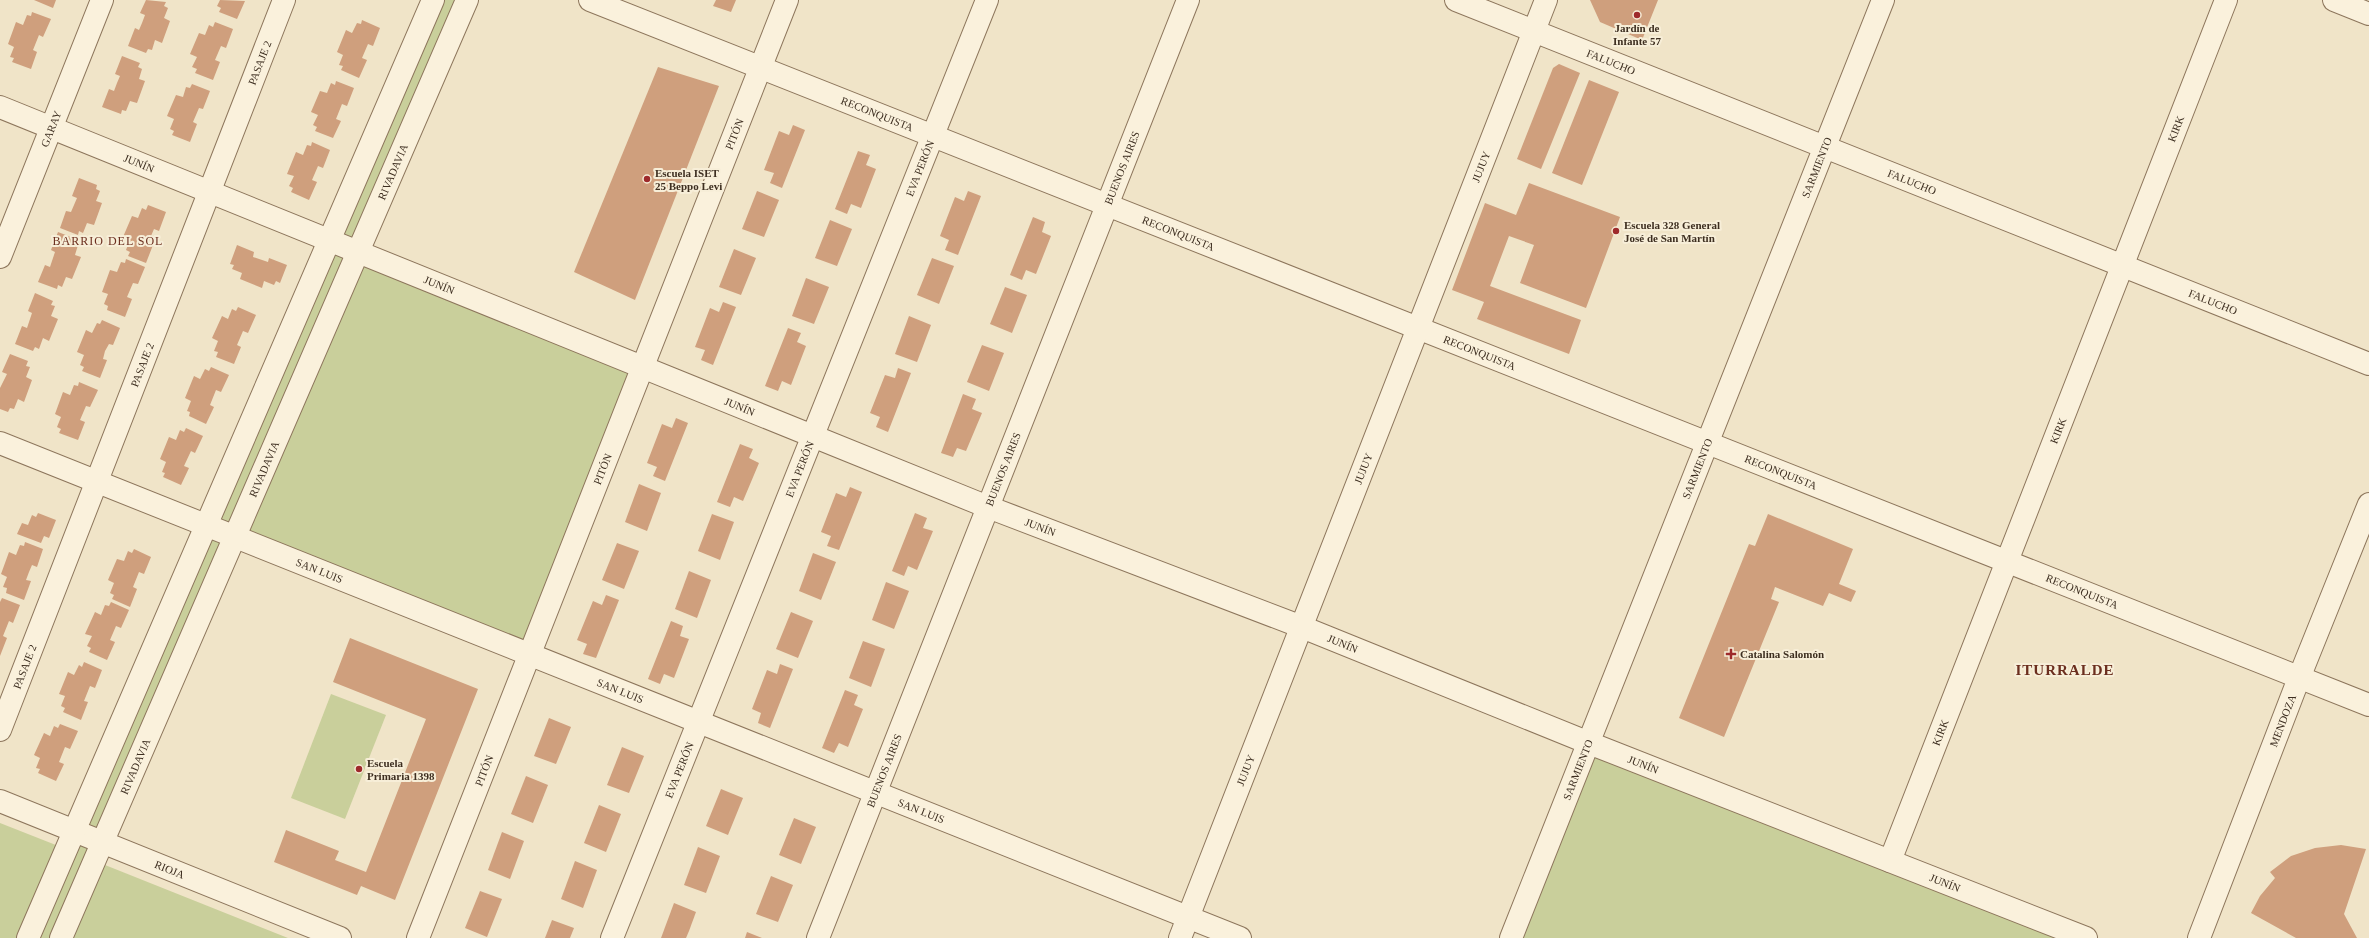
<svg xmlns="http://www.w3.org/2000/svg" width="2369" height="938" font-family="'Times New Roman',serif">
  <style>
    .green { fill: #c9cf9b }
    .building { fill: #cf9f7d }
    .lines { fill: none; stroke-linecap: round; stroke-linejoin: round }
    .minor-casing { stroke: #8d765c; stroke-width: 24 }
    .tertiary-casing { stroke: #8d765c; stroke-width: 24 }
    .minor { stroke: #faf1dc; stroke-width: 22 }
    .tertiary { stroke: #faf1dc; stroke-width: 22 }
    .poi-dot { fill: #9e2a2b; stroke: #f7eed8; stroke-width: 1.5 }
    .labels { text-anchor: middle; stroke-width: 4; stroke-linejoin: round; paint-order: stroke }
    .poi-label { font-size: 11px; font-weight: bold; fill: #3d2e20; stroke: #f7eed8; text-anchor: start }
    .street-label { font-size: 11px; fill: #3d2e20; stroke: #f7eed8 }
    .neighbourhood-label { font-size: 12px; letter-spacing: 1px; fill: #6b2e1e; stroke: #f7eed8 }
    .district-label { font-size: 15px; font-weight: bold; letter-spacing: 1px; fill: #6b2e1e; stroke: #f7eed8 }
  </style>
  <rect width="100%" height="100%" fill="#f0e4c8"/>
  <g class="green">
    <path d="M433 0H467L358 251 642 366 528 655 234 537 95 861 288 938H0V823L66 849Z"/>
    <path d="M331 694 386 715 345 819 291 798Z"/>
    <path d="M1589 743 2086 938H1511Z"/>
  </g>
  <g class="building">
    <path d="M34 0H56L53 8Z"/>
    <path d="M146 0 166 2 164 6 168 8 164 18 170 21 162 43 155 40 152 50 148 49 146 53 128 46 135 28 139 30 142 23 145 15 140 13Z"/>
    <path d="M220 0 245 1 237 19 219 12 221 8 217 6Z"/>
    <path d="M716 0H736L731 12 713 6Z"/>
    <path d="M1590 0H1658L1642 40 1600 22Z"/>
    <path d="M32 12 51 19 43 37 39 35 33 50 37 52 31 69 12 62 14 58 10 57 14 47 8 44 16 22 23 25 27 15 31 16Z"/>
    <path d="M362 20 380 28 373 46 368 44 362 58 367 60 359 78 341 70 343 66 339 65 343 55 337 52 346 30 352 33 357 23 361 24Z"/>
    <path d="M215 22 233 29 226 48 221 46 215 60 220 62 213 80 195 73 197 69 192 67 197 57 190 54 199 33 205 35 209 25 213 27Z"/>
    <path d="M122 56 140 63 138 67 142 69 139 79 145 81 137 103 130 101 126 111 122 110 121 114 102 107 109 89 114 91 117 83 120 76 115 74Z"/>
    <path d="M1559 64 1580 73 1541 169 1517 159 1553 68Z"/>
    <path d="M658 67 719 86 635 300 574 272Z"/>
    <path d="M1589 80 1619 92 1582 185 1552 173Z"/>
    <path d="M336 81 354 88 347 106 342 104 336 119 341 121 333 138 315 131 317 127 313 125 318 115 311 112 320 91 327 93 331 83 335 85Z"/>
    <path d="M192 84 210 91 203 109 199 108 193 122 197 124 190 142 172 135 174 131 170 129 174 119 167 116 176 95 183 97 186 87 190 88Z"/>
    <path d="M793 125 805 130 782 188 770 183 774 173 764 170 779 131 789 135Z"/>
    <path d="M312 142 330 150 323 168 318 166 312 180 317 182 309 200 291 192 293 188 289 186 294 176 287 174 296 152 303 155 307 145 311 146Z"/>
    <path d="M858 151 870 155 866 165 876 169 861 208 851 204 847 214 835 209Z"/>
    <path d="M79 178 97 185 96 189 100 191 96 201 102 203 94 225 87 223 83 233 79 231 78 235 60 228 66 211 71 212 77 198 72 196Z"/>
    <path d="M1529 183 1620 217 1586 308 1520 283 1534 245 1509 236 1490 286 1581 320 1569 354 1477 319 1484 302 1452 290 1485 203 1516 215Z"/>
    <path d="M757 191 779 200 764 237 742 229Z"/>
    <path d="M968 191 981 196 958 255 945 250 949 240 940 236 955 197 964 201Z"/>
    <path d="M148 205 166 212 159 231 154 229 148 243 153 245 146 263 128 256 130 252 126 250 130 240 123 237 132 216 138 218 142 208 146 210Z"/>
    <path d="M1033 217 1045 222 1042 232 1051 236 1036 274 1026 270 1022 280 1010 275Z"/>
    <path d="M830 220 852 229 837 266 815 258Z"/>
    <path d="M58 232 76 239 75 243 78 245 75 255 81 257 72 279 66 277 62 287 58 285 57 289 38 282 45 265 50 267 55 252 51 250Z"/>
    <path d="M237 245 254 252 253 257 268 262 269 258 287 265 280 283 276 281 274 285 264 281 262 288 240 279 242 273 232 269 234 265 230 264Z"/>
    <path d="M734 249 756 258 741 295 719 287Z"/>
    <path d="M932 258 954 266 939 304 917 295Z"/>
    <path d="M126 259 145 267 138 284 133 283 127 297 132 299 125 317 107 310 108 306 104 304 108 294 102 292 110 270 117 272 121 262 125 263Z"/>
    <path d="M806 278 829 287 814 324 792 316Z"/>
    <path d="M1005 287 1027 295 1012 333 990 324Z"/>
    <path d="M35 293 53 301 51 305 55 306 51 316 58 319 49 341 43 338 39 349 35 347 33 351 15 344 22 326 27 328 32 313 28 311Z"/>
    <path d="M723 302 736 307 713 365 701 360 705 350 695 347 710 308 719 312Z"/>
    <path d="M238 307 256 315 248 333 243 331 237 345 241 347 234 364 216 357 218 352 214 351 218 341 212 338 222 316 228 319 232 309 236 311Z"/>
    <path d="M909 316 931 325 917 362 895 354Z"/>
    <path d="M102 320 120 328 113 345 109 344 105 351 103 359 107 360 100 378 82 371 84 367 80 365 84 355 77 352 86 330 92 333 97 323 100 324Z"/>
    <path d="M788 328 801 333 797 342 806 346 791 385 782 381 778 391 765 386Z"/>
    <path d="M982 345 1004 353 989 391 967 382Z"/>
    <path d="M10 354 28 361 26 366 30 367 26 377 32 380 24 402 18 399 14 409 10 408 8 412 0 409V388L7 374 2 372Z"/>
    <path d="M211 367 229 375 221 392 216 390 210 405 214 407 206 424 189 416 190 412 187 411 191 401 185 398 194 376 200 379 205 369 209 371Z"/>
    <path d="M898 368 911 373 888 432 876 427 880 417 870 413 885 375 895 378Z"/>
    <path d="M79 382 98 390 90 407 86 406 80 420 85 422 78 440 59 433 61 429 57 427 61 417 55 414 63 392 70 395 74 385 78 386Z"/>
    <path d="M963 394 976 399 972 409 982 413 966 451 957 448 953 457 941 453Z"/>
    <path d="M676 418 688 423 665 481 653 476 657 467 647 463 662 424 672 428Z"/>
    <path d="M186 428 203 436 195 453 191 451 184 466 189 468 181 485 163 477 165 473 162 472 166 462 160 459 169 437 176 440 180 430 184 432Z"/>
    <path d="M740 444 753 449 749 458 759 463 743 501 734 497 730 507 717 502Z"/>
    <path d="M639 484 661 493 647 531 625 522Z"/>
    <path d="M850 487 862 492 839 550 827 546 831 536 821 532 836 493 846 497Z"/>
    <path d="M38 513 56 520 49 538 44 536 41 543 17 534 22 523 28 525 32 515 36 517Z"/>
    <path d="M915 513 927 518 923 528 933 531 917 570 908 566 904 576 892 571Z"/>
    <path d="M712 514 734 522 720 560 698 551Z"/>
    <path d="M1768 514 1853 549 1839 584 1856 591 1851 602 1829 593 1823 606 1775 587 1771 599 1779 602 1724 737 1679 718 1749 544 1755 546Z"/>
    <path d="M25 542 43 549 37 567 32 565 29 572 26 580 31 581 24 600 6 593 7 588 3 587 7 577 1 574 9 552 16 555 20 545 24 546Z"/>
    <path d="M617 543 639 551 624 589 602 580Z"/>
    <path d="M134 549 151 557 144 574 139 572 133 587 137 589 130 607 112 599 114 595 110 593 114 583 108 580 117 559 124 561 128 551 132 553Z"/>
    <path d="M813 553 836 562 821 600 799 591Z"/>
    <path d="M689 571 711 580 697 618 675 609Z"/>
    <path d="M886 582 909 591 894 629 872 620Z"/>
    <path d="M606 595 619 600 596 658 583 654 587 644 577 640 593 601 602 605Z"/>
    <path d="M2 598 20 605 13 623 9 621 3 636 7 638 0 656V602Z"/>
    <path d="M111 602 129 610 121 628 116 626 110 640 115 642 107 660 89 652 91 648 87 646 92 636 85 634 95 612 101 615 105 605 109 606Z"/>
    <path d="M791 612 813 621 798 658 776 649Z"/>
    <path d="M671 621 683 626 680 636 689 639 674 678 664 674 660 684 648 679Z"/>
    <path d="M350 638 478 689 395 900 361 886 357 895 274 862 286 830 339 851 335 860 366 872 426 719 333 682Z"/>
    <path d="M863 641 885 649 871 687 849 678Z"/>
    <path d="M84 662 102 670 95 688 90 686 84 701 88 702 81 720 63 712 65 708 61 706 65 696 59 694 68 672 74 675 79 665 82 667Z"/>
    <path d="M780 664 793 669 770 728 758 723 761 713 752 709 767 670 777 674Z"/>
    <path d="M845 690 858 695 854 705 863 709 848 747 839 743 834 753 822 748Z"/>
    <path d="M549 718 571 727 556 764 534 756Z"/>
    <path d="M60 724 78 731 70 749 65 747 59 762 64 764 56 781 38 773 40 769 36 768 40 758 34 755 44 733 50 736 54 726 58 728Z"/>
    <path d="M622 747 644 756 629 793 607 785Z"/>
    <path d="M526 776 548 785 533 823 511 814Z"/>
    <path d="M721 789 743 798 728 835 706 826Z"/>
    <path d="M599 805 621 814 606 852 584 843Z"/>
    <path d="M794 818 816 827 801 864 779 855Z"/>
    <path d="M502 832 524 841 510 879 488 870Z"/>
    <path d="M2341 845 2366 849 2344 914 2357 938H2296L2251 913 2260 896 2275 878 2270 872 2291 856 2315 848Z"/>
    <path d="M698 847 720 856 706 893 684 885Z"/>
    <path d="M575 861 597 870 583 908 561 899Z"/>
    <path d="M771 876 793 885 778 922 756 914Z"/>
    <path d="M480 891 502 899 487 937 465 928Z"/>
    <path d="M674 903 696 912 689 931 686 938H661Z"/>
    <path d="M552 920 574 928 570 938H545Z"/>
    <path d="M747 932 762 938H745Z"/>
  </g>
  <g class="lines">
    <defs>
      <g id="minor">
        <path id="s1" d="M590 0 2369 705"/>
        <path id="s2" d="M1456 0 2369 364"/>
        <path d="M2334 0 2369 14"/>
        <path id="s3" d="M0 107 988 507 1302 627 1589 743 2086 938"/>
        <path id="s4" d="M0 257 102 0"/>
        <path id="s5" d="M0 443 1240 938"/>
        <path id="s6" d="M0 730 284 0"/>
        <path id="s7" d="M0 801 340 938"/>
        <path id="s8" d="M1890 861 2226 0"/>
        <path id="s9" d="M418 938 787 0"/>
        <path id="s10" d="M612 938 987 0"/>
        <path id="s11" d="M818 938 1188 0"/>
        <path id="s12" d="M1180 938 1546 0"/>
        <path id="s13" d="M1511 938 1883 0"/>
        <path id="s14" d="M2199 938 2299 678 2369 504"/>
      </g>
      <g id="tertiary">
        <path d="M28 938 433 0"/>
        <path id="s15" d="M61 938 467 0"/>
      </g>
    </defs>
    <use href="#minor" class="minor-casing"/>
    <use href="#tertiary" class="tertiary-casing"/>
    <use href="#minor" class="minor"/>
    <use href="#tertiary" class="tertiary"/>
  </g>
  <g class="poi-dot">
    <circle cx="1637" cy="15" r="4"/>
    <circle cx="647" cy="179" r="4"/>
    <circle cx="1616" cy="231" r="4"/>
    <path d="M1729 648h4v4h4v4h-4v4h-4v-4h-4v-4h4z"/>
    <circle cx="359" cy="769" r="4"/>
  </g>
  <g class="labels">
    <g class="poi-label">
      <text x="1637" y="32" text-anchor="middle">Jardín de<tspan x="1637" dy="13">Infante 57</tspan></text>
      <text x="655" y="177">Escuela ISET<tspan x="655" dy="13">25 Beppo Levi</tspan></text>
      <text x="1624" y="229">Escuela 328 General<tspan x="1624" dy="13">José de San Martín</tspan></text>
      <text x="1740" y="658">Catalina Salomón</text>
      <text x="367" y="767">Escuela<tspan x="367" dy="13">Primaria 1398</tspan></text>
    </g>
    <g class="street-label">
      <text dy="4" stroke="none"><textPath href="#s2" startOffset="167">FALUCHO</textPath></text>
      <text dy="4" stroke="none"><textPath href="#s6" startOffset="716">PASAJE 2</textPath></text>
      <text dy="4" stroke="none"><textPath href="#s1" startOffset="309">RECONQUISTA</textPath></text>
      <text dy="4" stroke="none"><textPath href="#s4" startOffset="138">GARAY</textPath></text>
      <text dy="4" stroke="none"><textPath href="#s8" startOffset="786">KIRK</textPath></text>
      <text dy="4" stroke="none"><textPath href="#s9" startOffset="864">PITÓN</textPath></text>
      <text dy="4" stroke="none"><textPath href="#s3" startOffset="150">JUNÍN</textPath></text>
      <text dy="4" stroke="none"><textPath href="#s12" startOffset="828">JUJUY</textPath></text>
      <text dy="4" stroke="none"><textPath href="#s10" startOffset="829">EVA PERÓN</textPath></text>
      <text dy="4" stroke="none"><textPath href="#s11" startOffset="828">BUENOS AIRES</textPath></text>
      <text dy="4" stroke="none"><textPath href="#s13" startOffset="829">SARMIENTO</textPath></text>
      <text dy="4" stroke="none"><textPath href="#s15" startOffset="835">RIVADAVIA</textPath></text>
      <text dy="4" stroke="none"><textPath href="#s2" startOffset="491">FALUCHO</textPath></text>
      <text dy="4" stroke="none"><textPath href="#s1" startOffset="633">RECONQUISTA</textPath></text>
      <text dy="4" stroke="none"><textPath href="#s3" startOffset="474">JUNÍN</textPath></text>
      <text dy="4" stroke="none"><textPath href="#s2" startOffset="815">FALUCHO</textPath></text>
      <text dy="4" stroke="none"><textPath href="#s1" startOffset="957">RECONQUISTA</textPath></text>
      <text dy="4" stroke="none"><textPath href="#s6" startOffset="392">PASAJE 2</textPath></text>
      <text dy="4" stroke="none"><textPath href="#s3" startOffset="798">JUNÍN</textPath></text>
      <text dy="4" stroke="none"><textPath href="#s8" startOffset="462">KIRK</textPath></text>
      <text dy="4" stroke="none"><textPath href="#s15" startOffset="511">RIVADAVIA</textPath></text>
      <text dy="4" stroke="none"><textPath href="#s9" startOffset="504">PITÓN</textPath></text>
      <text dy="4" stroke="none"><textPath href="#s10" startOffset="505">EVA PERÓN</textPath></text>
      <text dy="4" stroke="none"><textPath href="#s11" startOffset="504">BUENOS AIRES</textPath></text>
      <text dy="4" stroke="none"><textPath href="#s12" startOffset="504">JUJUY</textPath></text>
      <text dy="4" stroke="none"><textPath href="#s13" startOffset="505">SARMIENTO</textPath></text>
      <text dy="4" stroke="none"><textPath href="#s1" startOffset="1281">RECONQUISTA</textPath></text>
      <text dy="4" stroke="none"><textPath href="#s3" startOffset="1122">JUNÍN</textPath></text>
      <text dy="4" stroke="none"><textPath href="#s5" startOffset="344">SAN LUIS</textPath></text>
      <text dy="4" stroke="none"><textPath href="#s1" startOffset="1605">RECONQUISTA</textPath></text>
      <text dy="4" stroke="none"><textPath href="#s3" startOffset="1446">JUNÍN</textPath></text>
      <text dy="4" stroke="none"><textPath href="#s6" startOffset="68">PASAJE 2</textPath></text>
      <text dy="4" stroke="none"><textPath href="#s5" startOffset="668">SAN LUIS</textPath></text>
      <text dy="4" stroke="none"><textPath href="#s14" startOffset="233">MENDOZA</textPath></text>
      <text dy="4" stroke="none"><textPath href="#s8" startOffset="138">KIRK</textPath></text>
      <text dy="4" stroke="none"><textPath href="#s3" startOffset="1770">JUNÍN</textPath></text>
      <text dy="4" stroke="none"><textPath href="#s15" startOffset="187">RIVADAVIA</textPath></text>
      <text dy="4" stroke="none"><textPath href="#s9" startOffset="180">PITÓN</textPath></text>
      <text dy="4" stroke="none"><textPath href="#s10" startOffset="181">EVA PERÓN</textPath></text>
      <text dy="4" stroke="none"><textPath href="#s11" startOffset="180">BUENOS AIRES</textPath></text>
      <text dy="4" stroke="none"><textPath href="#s13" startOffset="181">SARMIENTO</textPath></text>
      <text dy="4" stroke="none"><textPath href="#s12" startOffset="180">JUJUY</textPath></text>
      <text dy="4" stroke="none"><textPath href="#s5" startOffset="992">SAN LUIS</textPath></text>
      <text dy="4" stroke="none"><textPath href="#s7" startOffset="183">RIOJA</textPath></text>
      <text dy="4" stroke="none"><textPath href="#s3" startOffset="2094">JUNÍN</textPath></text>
    </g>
    <g class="neighbourhood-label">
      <text x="108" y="245">BARRIO DEL SOL</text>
    </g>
    <g class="district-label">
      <text x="2065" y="675">ITURRALDE</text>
    </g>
  </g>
</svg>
